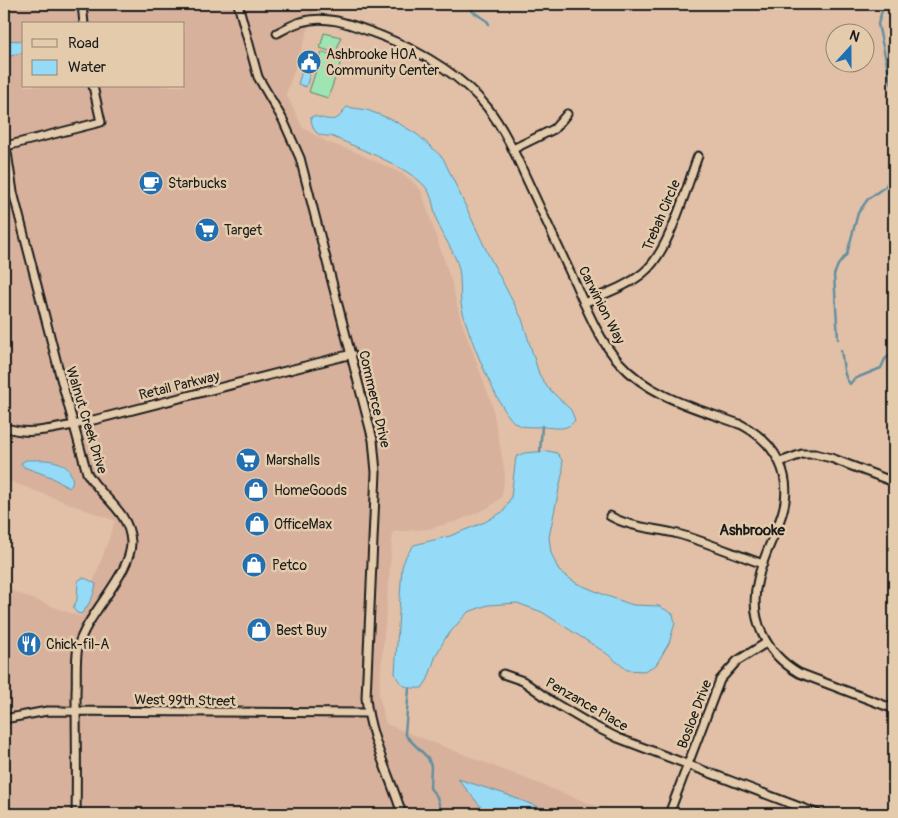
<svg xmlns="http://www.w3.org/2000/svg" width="898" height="818" font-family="Pangolin,sans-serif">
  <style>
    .built { fill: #d8b19d; fill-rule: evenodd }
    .green { fill: #9ee5b3; stroke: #5d8068 }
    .water { fill: #95dbf7; stroke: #658f9f }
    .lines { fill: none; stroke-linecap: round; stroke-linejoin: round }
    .stream { stroke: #658f9f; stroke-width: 2.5 }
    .street-casing { stroke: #1c1c1c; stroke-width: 11 }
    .street { stroke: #e3cbac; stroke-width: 7 }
    .labels { text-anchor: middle; stroke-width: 5; stroke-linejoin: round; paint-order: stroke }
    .poi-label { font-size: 14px; fill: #1c1c1c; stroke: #e3cbac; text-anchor: start }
    .street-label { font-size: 14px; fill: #1c1c1c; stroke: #e3cbac }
    .neighbourhood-label { font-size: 15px; font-weight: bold; fill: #1c1c1c; stroke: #e3cbac }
  </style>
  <rect width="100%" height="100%" fill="#e2c0a7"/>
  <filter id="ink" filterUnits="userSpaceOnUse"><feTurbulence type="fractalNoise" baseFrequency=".02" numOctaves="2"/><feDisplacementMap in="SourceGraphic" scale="10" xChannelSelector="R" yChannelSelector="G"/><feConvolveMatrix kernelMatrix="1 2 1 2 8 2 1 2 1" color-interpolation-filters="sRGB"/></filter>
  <g filter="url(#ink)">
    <path class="built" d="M4 4H317L286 94 303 128 329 143 351 150 405 175 421 190 451 281 461 320 492 404 505 473 502 497 488 508 458 521 428 529 393 532 379 694 386 724 604 809 602 814H4V588L81 617 115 521 4 479ZM24 24H184V86H24Z"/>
    <g class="green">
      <path d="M324 33 341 37 336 53 320 48Z"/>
      <path d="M322 52 342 58 328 98 309 92Z"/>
    </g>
    <g class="water">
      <path d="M4 40 24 41V52L4 58Z"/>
      <path d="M302 71 310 74 306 87 298 84Z"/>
      <path d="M347 107 367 110 393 120 418 135 443 158 489 256 522 319 539 374 547 387 571 410 575 420C567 431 557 428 544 427 535 426 523 429 515 423 498 410 464 326 461 303 460 292 461 280 459 269 455 252 443 237 437 221 434 211 433 200 429 192 418 170 355 147 331 136 317 137 312 131 311 117L314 116C321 118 333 122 339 117 343 113 343 110 347 107Z"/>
      <path d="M548 451 557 453 562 460 563 470 549 537 551 553 559 571 576 583 607 596 633 605 659 606 673 614 675 623 669 643 656 665 644 671 627 670 606 653 542 612 517 603 488 605 468 612 446 637 436 655 428 679 422 688C408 689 400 687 395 673L402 567 406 556 414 545 450 536 485 522 504 511 511 497 516 457 524 453Z"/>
      <path d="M26 460C42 460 66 457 72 477 73 482 73 484 69 488L51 477 24 467 21 463Z"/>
      <path d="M82 578 87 579 96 584C94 596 89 605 81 614L77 613 73 608 77 600 78 581Z"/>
      <path d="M458 779 505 794 556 814H487Z"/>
    </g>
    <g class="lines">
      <g class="stream">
        <path d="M472 4V11L487 21 489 24"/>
        <path d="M884 4 878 24 891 83 894 87"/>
        <path d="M838 339 834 275 838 265 847 254 858 213 868 199 886 186 894 166"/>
        <path d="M841 351C844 363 842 374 850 384L854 379 881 368 885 359 894 352"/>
        <path d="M540 452 542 426"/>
        <path d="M409 689 405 733 407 737 428 758 431 766 430 788 437 797 442 814"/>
      </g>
      <defs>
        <g id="street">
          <path d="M82 4 84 24"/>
          <path d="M238 4 258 77 283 120 300 158 373 440 376 472 366 698C370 739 390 775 402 814"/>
          <path d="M277 33C285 29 293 24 301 22 328 13 357 27 382 36 422 52 459 73 487 107 505 130 517 158 529 184 544 217 560 250 575 283 587 310 599 340 619 362 651 398 699 409 742 425 776 443 794 476 782 514 775 536 763 556 758 579 748 618 765 653 799 673L894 709"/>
          <path d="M513 149 554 129 567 114"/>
          <path d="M584 303C603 294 626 287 643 273 669 253 686 188 698 156"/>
          <path d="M4 427C27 436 50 429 74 425L352 354"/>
          <path d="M780 462 802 454H815L831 458 894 482"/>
          <path d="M610 516C631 528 655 528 678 534 707 542 734 554 763 564"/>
          <path d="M894 577V575"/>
          <path d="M503 674 523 681 551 701 590 724 618 738 818 814"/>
          <path d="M4 719 47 711 367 713"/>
          <path d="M76 814C77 774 76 733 76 692 77 678 75 661 78 647 87 613 132 573 131 542 129 510 102 499 87 473L60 375 13 192 6 146 101 122 93 86"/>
          <path d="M669 814 720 680 737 661 766 643"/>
        </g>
      </defs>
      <use href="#street" class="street-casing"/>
      <use href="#street" class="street"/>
    </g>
  </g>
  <defs>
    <symbol id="civic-disc" viewBox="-11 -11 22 22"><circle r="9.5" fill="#1f6fb2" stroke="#e3cbac"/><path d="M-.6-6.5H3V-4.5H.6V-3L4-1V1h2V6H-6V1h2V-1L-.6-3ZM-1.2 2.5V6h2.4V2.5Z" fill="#fff"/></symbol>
    <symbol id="cafe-disc" viewBox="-11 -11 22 22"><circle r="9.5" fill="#1f6fb2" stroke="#e3cbac"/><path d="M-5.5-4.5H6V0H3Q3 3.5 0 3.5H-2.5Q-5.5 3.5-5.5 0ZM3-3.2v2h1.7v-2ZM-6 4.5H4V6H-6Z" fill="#fff"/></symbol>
    <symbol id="supermarket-disc" viewBox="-11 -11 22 22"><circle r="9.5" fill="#1f6fb2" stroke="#e3cbac"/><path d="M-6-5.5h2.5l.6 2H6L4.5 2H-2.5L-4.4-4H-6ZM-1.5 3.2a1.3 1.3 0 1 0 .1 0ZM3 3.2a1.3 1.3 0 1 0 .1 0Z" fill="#fff"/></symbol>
    <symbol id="shop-disc" viewBox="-11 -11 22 22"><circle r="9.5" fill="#1f6fb2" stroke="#e3cbac"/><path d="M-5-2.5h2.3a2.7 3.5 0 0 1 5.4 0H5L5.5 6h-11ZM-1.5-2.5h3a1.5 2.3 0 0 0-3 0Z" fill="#fff"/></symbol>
    <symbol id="restaurant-disc" viewBox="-11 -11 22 22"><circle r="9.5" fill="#1f6fb2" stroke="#e3cbac"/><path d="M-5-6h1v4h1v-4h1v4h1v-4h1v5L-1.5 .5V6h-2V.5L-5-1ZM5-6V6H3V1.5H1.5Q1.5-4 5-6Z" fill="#fff"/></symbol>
  </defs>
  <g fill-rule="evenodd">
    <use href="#civic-disc" x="295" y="48" width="28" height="28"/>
    <use href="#cafe-disc" x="137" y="169" width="28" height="28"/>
    <use href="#supermarket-disc" x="193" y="216" width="28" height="28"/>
    <use href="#supermarket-disc" x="234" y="446" width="28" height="28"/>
    <use href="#shop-disc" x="242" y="476" width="28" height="28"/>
    <use href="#shop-disc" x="243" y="510" width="28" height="28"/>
    <use href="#shop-disc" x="240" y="551" width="28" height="28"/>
    <use href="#shop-disc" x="245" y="616" width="28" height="28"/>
    <use href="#restaurant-disc" x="15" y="630" width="28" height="28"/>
  </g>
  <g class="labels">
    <g class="poi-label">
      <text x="326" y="59">Ashbrooke HOA<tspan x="326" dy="16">Community Center</tspan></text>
      <text x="168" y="188">Starbucks</text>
      <text x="224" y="235">Target</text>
      <text x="266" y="465">Marshalls</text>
      <text x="274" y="495">HomeGoods</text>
      <text x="274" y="529">OfficeMax</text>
      <text x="272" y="570">Petco</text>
      <text x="276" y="635">Best Buy</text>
      <text x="46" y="649">Chick-fil-A</text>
    </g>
    <g class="street-label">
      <text transform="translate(661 215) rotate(-67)" y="5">Trebah Circle</text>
      <text transform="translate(602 305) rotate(63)" y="5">Carwinion Way</text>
      <text transform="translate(179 385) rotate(-14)" y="5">Retail Parkway</text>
      <text transform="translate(375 399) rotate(77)" y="5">Commerce Drive</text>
      <text transform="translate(87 420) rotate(73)" y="5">Walnut Creek Drive</text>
      <text transform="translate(185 700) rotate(1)" y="5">West 99th Street</text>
      <text transform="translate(587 704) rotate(30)" y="5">Penzance Place</text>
      <text transform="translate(694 714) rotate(-69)" y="5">Bosloe Drive</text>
    </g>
    <g class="neighbourhood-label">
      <text x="752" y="535">Ashbrooke</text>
    </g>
  </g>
  <rect width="898" height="818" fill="none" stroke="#e3cbac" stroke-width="20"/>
  <rect x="10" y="10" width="878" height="798" fill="none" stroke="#1c1c1c" stroke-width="2" filter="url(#ink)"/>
  <rect x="22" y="22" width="162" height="65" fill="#e3cbac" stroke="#938572"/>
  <rect x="32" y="39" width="25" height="8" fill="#e3cbac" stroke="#938572"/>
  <text x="68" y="48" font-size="15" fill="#1c1c1c">Road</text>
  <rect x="32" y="60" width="25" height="15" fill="#95dbf7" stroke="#938572"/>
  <text x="68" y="72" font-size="15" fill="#1c1c1c">Water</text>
  <g transform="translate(850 48) rotate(21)"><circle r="24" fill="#e3cbac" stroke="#938572"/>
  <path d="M0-4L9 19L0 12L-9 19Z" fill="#1f6fb2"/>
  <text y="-8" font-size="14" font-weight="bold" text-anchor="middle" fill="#1c1c1c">N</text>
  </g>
</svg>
